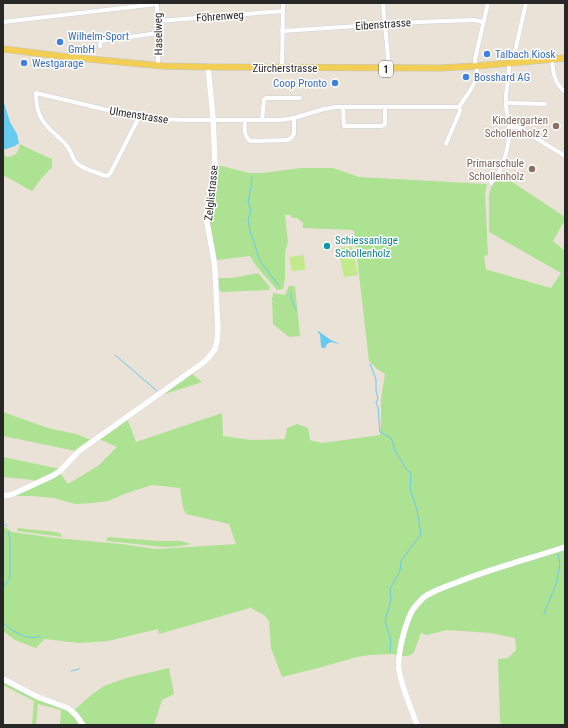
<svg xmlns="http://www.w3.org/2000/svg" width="568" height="728" font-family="'Roboto Condensed',sans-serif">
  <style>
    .green { fill: #ade292 }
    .pitch { fill: #c2ea8d }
    .water { fill: #67caef }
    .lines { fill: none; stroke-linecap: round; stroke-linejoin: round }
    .stream { stroke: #67caef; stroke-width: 1 }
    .street-casing { stroke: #cdd0e0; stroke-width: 5 }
    .secondary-casing { stroke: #cdd0e0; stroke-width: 6 }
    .primary-casing { stroke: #c3c3c3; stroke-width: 7 }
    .street { stroke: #fff; stroke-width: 4 }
    .secondary { stroke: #fff; stroke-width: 5.5 }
    .primary { stroke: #f2ce54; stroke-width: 6 }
    .shop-dot { fill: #3f7fe0; stroke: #fff; stroke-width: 1.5 }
    .education-dot { fill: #8d6e63; stroke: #fff; stroke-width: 1.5 }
    .culture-dot { fill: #0f9aa8; stroke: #fff; stroke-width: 1.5 }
    .labels { text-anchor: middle; stroke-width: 3; stroke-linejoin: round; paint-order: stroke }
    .shield { fill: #fff; stroke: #686868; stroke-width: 1 }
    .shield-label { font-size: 10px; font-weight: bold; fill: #272727 }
    .street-label { font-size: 11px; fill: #272727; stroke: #fff }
    .shop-label { font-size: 11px; fill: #366cbe; stroke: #fff; text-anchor: start }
    .education-label { font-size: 11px; fill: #785e54; stroke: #fff; text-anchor: end }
    .culture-label { font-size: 11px; fill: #0d838f; stroke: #fff; text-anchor: start }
  </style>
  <rect width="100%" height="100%" fill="#eae2d7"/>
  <g class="green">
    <path d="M20 144 34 151 52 159V167L41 179 32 191 3 175V151L6 157C15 157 18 153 20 144Z"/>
    <path d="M217 165 249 173H263L301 168H333L359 177 487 184 485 193 488 255 484 256 486 269 488 270 551 288 561 273 489 232V195L491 188 500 174 565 217V220L553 241 565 251V725H504L500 722 498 659 508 658 516 650 515 638 490 633 447 630 427 635 421 633 414 652 411 655 406 656H399L393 654 369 655 357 657 322 667 282 677 271 648 269 621 264 615 251 608 247 607 250 608 159 634 158 629 108 641 79 643 44 639 36 648 15 640 3 631V526L12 532 56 538 121 544 156 549 236 544 229 524 186 514 183 508 180 488 152 485 127 493 108 501 93 503 75 504 54 498 32 496H14L60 473 68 484 98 466 117 447 99 439 127 418 136 442 222 413 223 436 251 440 285 439 287 428 297 424 308 428 310 440 322 443 380 435 381 425V399L385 374 378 370 369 361 354 231 352 230 303 228V223L297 218H292L291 215H285L288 243 285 251V279L283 289 277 290 256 266 250 256 217 260 209 220V211Z"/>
    <path d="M258 273 270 287 269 290 222 292 219 290 218 278H232Z"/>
    <path d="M289 286H295L300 336 289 337 273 324 272 297H273V293L285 295Z"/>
    <path d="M191 373 202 382 159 396Z"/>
    <path d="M3 412 48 428 76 434 91 440 76 451 3 436Z"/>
    <path d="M3 457 60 469 35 483 34 480 3 477Z"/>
    <path d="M18 528C32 530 46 530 60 533L62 537 17 531Z"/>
    <path d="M108 537 159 541H180L192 544C183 545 174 547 165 547 145 546 125 542 106 541Z"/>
    <path d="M169 668 174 694 162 700 154 725H60L61 710 38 704 36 725H32L34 701 3 685V681L72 712 90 696 104 686 126 678Z"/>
  </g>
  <g class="pitch">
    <path d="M352 246 358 275 344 277 338 248Z"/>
    <path d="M304 255 305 270 292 271 289 257Z"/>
  </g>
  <g class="water">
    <path d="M3 100 10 122 17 134 19 143 15 146 3 150Z"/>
    <path d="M318 331 331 340 340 344 331 342 327 344 325 348H322L321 346 320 334 318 333Z"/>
  </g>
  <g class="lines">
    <g class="stream">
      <path d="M251 185 252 177"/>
      <path d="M251 187 248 202 251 211 248 220 250 231 260 261 279 286"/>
      <path d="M291 292V299L296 310"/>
      <path d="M115 355 157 391"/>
      <path d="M370 364 376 379V391L378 398 376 403 378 407 380 432 391 438 395 451 401 460 404 466 411 474 410 488 417 510 421 534 401 561 400 571 390 589 391 600 385 621 391 640 390 652"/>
      <path d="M3 523 7 526"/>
      <path d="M564 542 565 540"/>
      <path d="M3 588 10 578V538L8 533 9 532"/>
      <path d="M544 614 556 584 560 564 558 554"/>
      <path d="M3 623C12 630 27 642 40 636"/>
      <path d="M71 671 79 669"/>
    </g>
    <defs>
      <g id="street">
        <path d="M157 3 158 66"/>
        <path d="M383 3 389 68"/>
        <path d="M158 21 283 11"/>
        <path d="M3 22 157 4"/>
        <path d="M282 31 419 22 474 20 483 22"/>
        <path d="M100 46 101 41 158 33"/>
        <path d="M552 59C553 72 554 83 565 92"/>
        <path d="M514 63V56L526 3"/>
        <path d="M282 68 283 3"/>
        <path d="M506 103 545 104"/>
        <path d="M343 107 344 126H382L385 124V107"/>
        <path d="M139 117 111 172 108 176 103 175C97 173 82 168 78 164 72 160 72 151 67 146 64 142 60 139 56 135 41 122 36 113 36 93L103 109 139 117 160 119 183 120H280L294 118 324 109 336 107H459"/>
        <path d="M245 120C245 128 243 135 250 141L288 140 291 138 294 134V118"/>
        <path d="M262 120 264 100 266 98H300"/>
        <path d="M509 127H517L526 132 565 156"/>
        <path d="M446 144 460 111 459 107C465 97 475 87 477 75 478 70 475 65 475 59L488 3"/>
        <path d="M491 183C495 178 500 172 502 165 507 153 510 137 509 125 508 118 506 111 506 103 505 90 510 77 509 63"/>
      </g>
      <g id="secondary">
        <path d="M3 496 13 494 52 476 60 471 79 451 204 362 209 357 215 349 217 341 218 329 215 270 214 261 206 217 215 165 213 117 208 67"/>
        <path d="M3 679 38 697 68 708 76 715 83 725"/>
        <path d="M417 725C411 707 402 689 399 670 397 655 405 624 412 611 415 606 420 601 424 597 434 590 447 586 458 582 493 568 529 559 565 547"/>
      </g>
      <path id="primary" d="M3 49 68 57 163 66 208 67 441 68 476 66 565 58"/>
    </defs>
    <use href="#street" class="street-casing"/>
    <use href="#secondary" class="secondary-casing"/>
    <use href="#primary" class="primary-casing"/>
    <use href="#street" class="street"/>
    <use href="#secondary" class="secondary"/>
    <use href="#primary" class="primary"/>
  </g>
  <g class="shop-dot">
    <circle cx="60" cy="42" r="4"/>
    <circle cx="487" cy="54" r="4"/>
    <circle cx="24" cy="63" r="4"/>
    <circle cx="466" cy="77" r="4"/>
    <circle cx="335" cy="83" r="4"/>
  </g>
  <g class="education-dot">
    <circle cx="556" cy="126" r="4"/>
    <circle cx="532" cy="169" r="4"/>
  </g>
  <circle class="culture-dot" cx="327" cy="246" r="4"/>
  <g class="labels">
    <rect class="shield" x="379" y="61" width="14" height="16" rx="3"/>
    <g class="shield-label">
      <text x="386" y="73">1</text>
    </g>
    <g class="street-label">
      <text transform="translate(220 16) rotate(-4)" y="4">Föhrenweg</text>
      <text transform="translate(383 24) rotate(-4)" y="4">Eibenstrasse</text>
      <text transform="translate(158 34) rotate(-91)" y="4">Haselweg</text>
      <text x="285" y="72">Zürcherstrasse</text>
      <text transform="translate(139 115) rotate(9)" y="4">Ulmenstrasse</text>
      <text transform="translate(211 193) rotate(-84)" y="4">Zelglistrasse</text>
    </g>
    <g class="shop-label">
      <text x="68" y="40">Wilhelm-Sport<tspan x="68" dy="13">GmbH</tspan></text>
      <text x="495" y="58">Talbach Kiosk</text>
      <text x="32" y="67">Westgarage</text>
      <text x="474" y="81">Bosshard AG</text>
      <text x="327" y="87" text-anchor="end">Coop Pronto</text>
    </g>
    <g class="education-label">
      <text x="548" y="124">Kindergarten<tspan x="548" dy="13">Schollenholz 2</tspan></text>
      <text x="524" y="167">Primarschule<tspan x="524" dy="13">Schollenholz</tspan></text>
    </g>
    <g class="culture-label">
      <text x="335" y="244">Schiessanlage<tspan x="335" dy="13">Schollenholz</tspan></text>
    </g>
  </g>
  <rect width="568" height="728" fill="none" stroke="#272727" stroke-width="8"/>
</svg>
